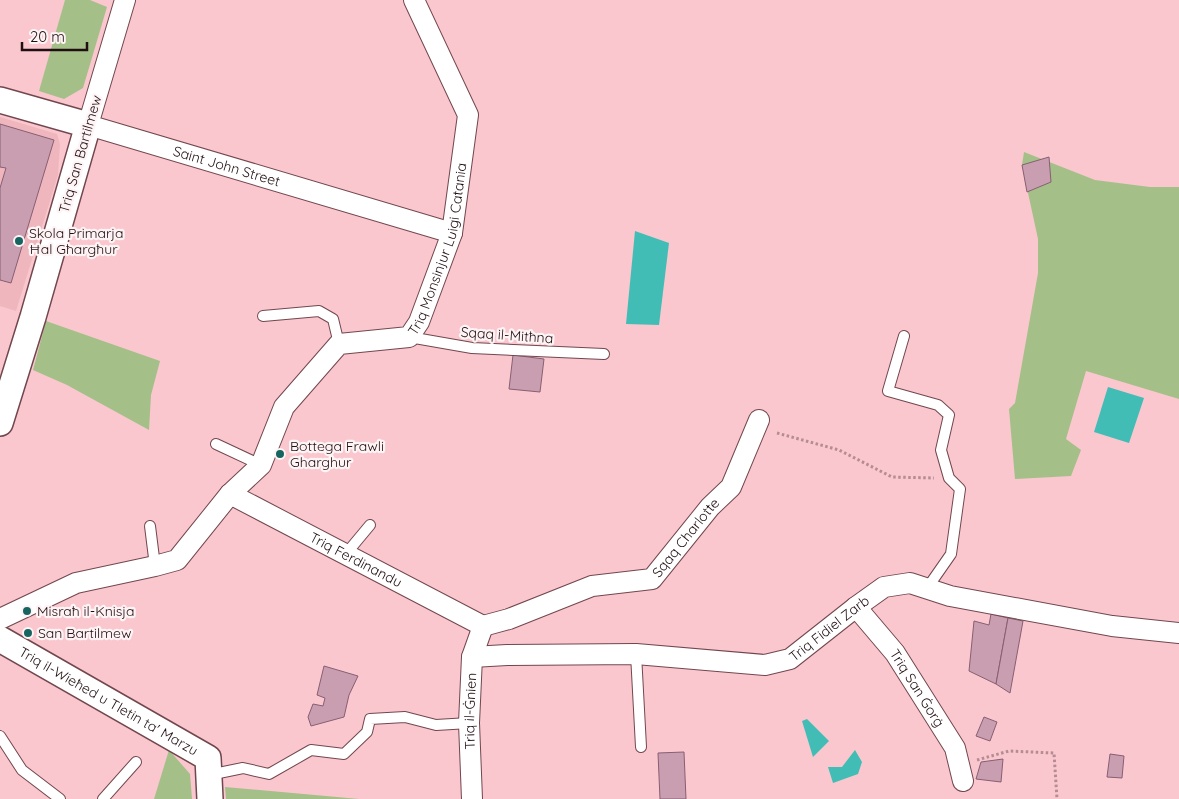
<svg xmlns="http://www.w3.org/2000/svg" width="1179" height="799" font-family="Quicksand,sans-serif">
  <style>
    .built { fill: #efb6be }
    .green { fill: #a4c088 }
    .water { fill: #41bdb6 }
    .building { fill: #c99eb1; stroke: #875f72 }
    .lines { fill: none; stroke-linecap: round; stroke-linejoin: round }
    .service-casing { stroke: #71474d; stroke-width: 12 }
    .minor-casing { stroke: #71474d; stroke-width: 22 }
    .tertiary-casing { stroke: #71474d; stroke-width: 28 }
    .path { stroke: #b48c92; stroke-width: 3; stroke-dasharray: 2.5 2.5; stroke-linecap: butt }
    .service { stroke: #fff; stroke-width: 10 }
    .minor { stroke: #fff; stroke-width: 20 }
    .tertiary { stroke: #fff; stroke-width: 25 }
    .poi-dot { fill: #176561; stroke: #fff4f5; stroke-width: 2 }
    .labels { text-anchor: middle; stroke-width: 4.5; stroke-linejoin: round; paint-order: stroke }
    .street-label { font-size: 14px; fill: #200f12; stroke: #fff4f5 }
    .poi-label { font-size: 14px; fill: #200f12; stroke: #fff4f5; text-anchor: start }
  </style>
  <rect width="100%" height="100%" fill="#fac7ce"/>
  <path class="built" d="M0 117 57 134 60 144 58 175 16 311 0 306Z"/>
  <g class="green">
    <path d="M65 0H90L107 7 83 88 64 99 39 91Z"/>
    <path d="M1024 152 1095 180 1150 187H1179V399L1086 371 1066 439 1081 450 1071 476 1015 479 1009 409 1015 403 1038 273V239L1022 165Z"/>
    <path d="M46 321 160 361 151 395 149 430 67 385 33 370Z"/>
    <path d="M169 750 190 774 192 799H154Z"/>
    <path d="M225 787 359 799H226Z"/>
  </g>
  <g class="water">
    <path d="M635 231 669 243 659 325 626 324Z"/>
    <path d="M1108 387 1144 398 1129 443 1094 432Z"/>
    <path d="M807 719 829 741 813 757 802 721Z"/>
    <path d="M855 750 862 762 858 774 833 783 828 767H842Z"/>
  </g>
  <g class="building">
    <path d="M0 124 54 140 11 283 0 280V188L6 168 0 167Z"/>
    <path d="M1049 157 1051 182 1027 192 1022 165Z"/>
    <path d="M513 355 544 359 540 392 509 389Z"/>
    <path d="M991 614 1008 618 996 684 969 671 974 621 989 625Z"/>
    <path d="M1008 618 1023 621 1010 693 996 684Z"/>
    <path d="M324 666 358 676 349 695 344 717 311 726 308 717 313 704 323 706 325 698 317 695Z"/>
    <path d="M984 717 997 722 990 741 976 736Z"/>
    <path d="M684 752 686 799H660L658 753Z"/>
    <path d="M1110 754 1124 756 1122 778 1107 777Z"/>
    <path d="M1003 759 1001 782 976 779 981 762Z"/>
  </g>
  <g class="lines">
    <defs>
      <g id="service">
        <path d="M263 316 319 311 333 319 339 344"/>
        <path d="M904 336 888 391 938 405 949 415 941 450 949 478 960 489 951 554 928 587"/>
        <path d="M409 337 472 348 604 354"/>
        <path d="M216 444 261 465"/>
        <path d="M150 526 155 566"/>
        <path d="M345 555 370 525"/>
        <path d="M636 654 641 747"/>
        <path d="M0 736 22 770 60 799"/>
        <path d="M209 775 243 768 269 774 311 750 344 754 367 732 370 719 405 717 436 725 469 723"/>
        <path d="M103 799 136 762"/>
      </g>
      <g id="minor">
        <path id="s1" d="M125 0 88 125 452 233"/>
        <path id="s2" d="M230 494 483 626"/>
        <path id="s3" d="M856 607 895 653 955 748 963 781"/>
        <path id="s4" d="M0 619 76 583 155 566 177 560 230 494 261 465 284 407 339 344 409 337 419 322 452 233 468 115 414 0"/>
        <path id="s5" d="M483 626 509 619 592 586 652 579 710 507 731 487 759 420"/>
        <path id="s6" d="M472 657 507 655 636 654 765 665 790 659 856 607 884 587 910 583 950 596 1112 626 1179 633"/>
        <path id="s7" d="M472 799 469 723 472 657 483 626"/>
      </g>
      <g id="tertiary">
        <path d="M0 100 88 125 33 317 0 423"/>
        <path id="s8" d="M0 639 208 758 210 799"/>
      </g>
    </defs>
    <use href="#service" class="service-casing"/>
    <use href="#minor" class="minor-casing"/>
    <use href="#tertiary" class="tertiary-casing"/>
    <g class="path">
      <path d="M777 433 839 450 892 477 934 478"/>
      <path d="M977 760 1009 751 1054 753 1057 799"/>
    </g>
    <use href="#service" class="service"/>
    <use href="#minor" class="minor"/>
    <use href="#tertiary" class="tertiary"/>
  </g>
  <g class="poi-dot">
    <circle cx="19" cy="241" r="5"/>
    <circle cx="280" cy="454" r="5"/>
    <circle cx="27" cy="611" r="5"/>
    <circle cx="28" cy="633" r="5"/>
  </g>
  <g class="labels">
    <g class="street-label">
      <text transform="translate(80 154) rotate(-74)" y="5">Triq San Bartilmew</text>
      <text dy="5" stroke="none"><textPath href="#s1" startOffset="275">Saint John Street</textPath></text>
      <text dy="5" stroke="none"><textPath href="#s4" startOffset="625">Triq Monsinjur Luigi Catania</textPath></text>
      <text transform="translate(507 335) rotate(4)" y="5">Sqaq il-Mitħna</text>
      <text dy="5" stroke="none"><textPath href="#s5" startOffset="230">Sqaq Charlotte</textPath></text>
      <text dy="5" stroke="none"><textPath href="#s2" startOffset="142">Triq Ferdinandu</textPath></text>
      <text dy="5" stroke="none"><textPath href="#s6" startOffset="369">Triq Fidiel Zarb</textPath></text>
      <text dy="5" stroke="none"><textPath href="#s3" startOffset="102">Triq San Ġorġ</textPath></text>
      <text dy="5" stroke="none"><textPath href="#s8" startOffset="125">Triq il-Wieħed u Tletin ta' Marzu</textPath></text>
      <text dy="5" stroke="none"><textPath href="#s7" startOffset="88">Triq il-Ġnien</textPath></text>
    </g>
    <g class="poi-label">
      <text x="29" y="238">Skola Primarja<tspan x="29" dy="16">Ħal Għargħur</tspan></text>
      <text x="290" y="451">Bottega Frawli<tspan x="290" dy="16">Gharghur</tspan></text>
      <text x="37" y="616">Misraħ il-Knisja</text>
      <text x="38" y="638">San Bartilmew</text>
    </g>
  </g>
  <path d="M22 42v8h65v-8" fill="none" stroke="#200f12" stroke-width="2.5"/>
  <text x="30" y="42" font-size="15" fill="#200f12" stroke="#fff4f5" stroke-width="4" paint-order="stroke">20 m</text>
</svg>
